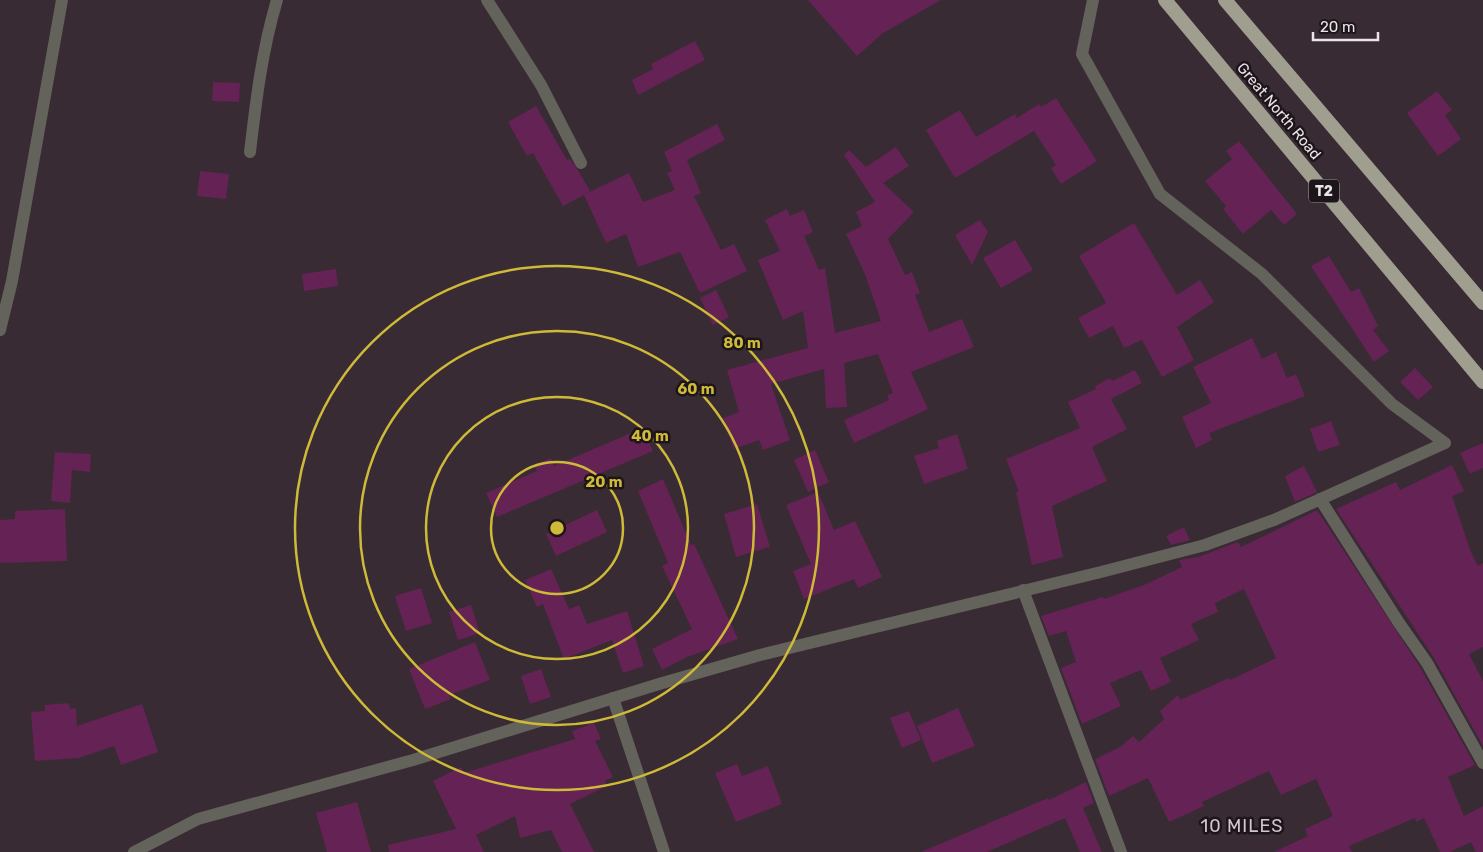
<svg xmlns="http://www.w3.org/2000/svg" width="1483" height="852" font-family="Rubik,sans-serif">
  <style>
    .building { fill: #652254 }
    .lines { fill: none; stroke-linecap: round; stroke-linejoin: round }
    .minor { stroke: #63625b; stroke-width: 12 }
    .trunk { stroke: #a09e8e; stroke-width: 14 }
    .ring { fill: none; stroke: #ceb938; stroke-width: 2.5 }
    .labels { text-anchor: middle; stroke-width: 5; stroke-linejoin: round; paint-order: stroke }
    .shield { fill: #1c1519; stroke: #aea5ab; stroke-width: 1 }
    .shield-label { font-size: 14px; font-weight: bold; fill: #ece3e9 }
    .street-label { font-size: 15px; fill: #ece3e9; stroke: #1c1519 }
    .quarter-label { font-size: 18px; letter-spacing: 1px; fill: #d5c3cf; stroke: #1c1519 }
    .centre { fill: #ceb938; stroke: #1c1519; stroke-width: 2.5 }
    .ring-label { font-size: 15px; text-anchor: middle; font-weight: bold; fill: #ceb938; stroke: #1c1519; stroke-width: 5; stroke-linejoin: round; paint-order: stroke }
  </style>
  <rect width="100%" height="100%" fill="#382b34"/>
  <g class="building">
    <path d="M808 0H941L883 33 857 56Z"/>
    <path d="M695 41 705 60 638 95 632 80 653 69 651 64Z"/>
    <path d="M213 82 240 83 239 102 212 101Z"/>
    <path d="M1437 91 1452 110 1445 115 1461 139 1438 156 1407 113Z"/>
    <path d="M1056 98 1097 161 1061 184 1051 168 1056 165 1034 131 955 178 926 130 960 110 976 137 1015 114 1017 118 1039 104 1041 107Z"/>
    <path d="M536 106 567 160 570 159 578 170 590 191 585 194 629 173 643 202 675 190 667 173 672 171 664 152 717 124 725 140 687 160 701 193 694 196 721 250 734 244 747 271 700 293 680 252 638 267 626 234 606 243 584 195 563 206 533 153 527 156 508 122Z"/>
    <path d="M1239 141 1297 214 1284 225 1271 210 1243 234 1223 209 1226 206 1205 181 1232 159 1226 151Z"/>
    <path d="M896 147 909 166 883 183 914 212 888 239 905 275 912 272 920 293 915 295 929 332 962 319 974 347 911 372 928 409 854 443 844 420 889 400 887 395 893 393 878 354 844 363 847 407 826 408 824 369 771 384 790 440 763 450 759 440 734 449 723 418 739 412 727 370 808 348 803 311 783 320 758 260 780 251 765 220 787 209 790 216 804 210 813 232 804 236 819 270 825 268 835 333 881 321 865 274 846 234 862 226 856 212 875 202 844 155 849 150 866 167Z"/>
    <path d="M200 171 229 174 226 199 197 196Z"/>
    <path d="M980 220 988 232 972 265 955 235Z"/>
    <path d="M1134 223 1177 295 1200 280 1214 302 1177 327 1194 360 1162 377 1142 340 1124 348 1113 326 1089 338 1078 318 1106 303 1079 256Z"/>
    <path d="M1015 240 1033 270 1001 288 983 258Z"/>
    <path d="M1329 256 1351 292 1359 288 1378 326 1373 330 1389 351 1374 362 1311 266Z"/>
    <path d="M336 269 338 286 304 291 302 274Z"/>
    <path d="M716 290 729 317 713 325 700 298Z"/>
    <path d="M1252 338 1262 359 1276 352 1287 378 1296 374 1305 396 1209 433 1212 440 1196 448 1182 417 1211 403 1193 367Z"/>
    <path d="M1415 368 1433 387 1418 400 1400 382Z"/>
    <path d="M1135 370 1142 383 1111 399 1127 429 1092 447 1107 481 1052 506 1063 557 1032 565 1016 492H1019L1006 459 1080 428 1068 402 1096 389 1095 386 1110 378 1112 381Z"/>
    <path d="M1331 421 1340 445 1318 452 1310 429Z"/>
    <path d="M643 428 653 451 497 517 486 493 537 471 534 465 551 458 554 466Z"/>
    <path d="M957 434 968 469 924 484 914 456 939 448 937 441Z"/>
    <path d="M1483 443V468L1470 474 1460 453Z"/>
    <path d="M815 450 829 482 808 492 794 460Z"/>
    <path d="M55 452 91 454 90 472 72 470 70 503 51 501Z"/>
    <path d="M1452 465 1464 491 1452 496 1471 552 1478 566 1483 563V647L1469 654 1483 681V746L1434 658 1336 509 1396 482 1400 490Z"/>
    <path d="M1304 466 1317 492 1295 502 1285 476Z"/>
    <path d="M663 479 691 545 694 544 738 639 687 657 662 670 652 649 692 629 662 566 668 563 638 491Z"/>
    <path d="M818 492 834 530 855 521 882 577 858 588 854 579 804 599 793 571 811 564 786 505Z"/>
    <path d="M757 504 770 547 736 557 724 514Z"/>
    <path d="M65 509 67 561 0 563V520L15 519V511Z"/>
    <path d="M597 510 607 532 556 556 546 534Z"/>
    <path d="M1317 510 1420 667 1475 765 1448 777 1464 816 1483 806V852H1476L1471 842 1450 852H1440L1424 818 1416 822 1415 818 1349 846 1352 852H1274L1308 836 1305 829 1333 816 1316 779 1281 795 1269 771 1202 802 1204 806 1169 822 1148 778 1109 796 1095 759 1120 747 1133 736 1139 742 1164 719 1160 711 1178 695 1180 700 1229 678 1230 680 1276 658 1244 589 1215 603 1218 612 1191 624 1199 640 1160 658 1171 682 1151 691 1141 670 1110 683 1121 706 1082 724 1061 668 1076 662 1066 631 1049 636 1041 616 1103 597 1104 599 1144 585 1182 567 1179 560 1198 557 1238 542 1241 547Z"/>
    <path d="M1184 527 1190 540 1171 545 1166 536Z"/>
    <path d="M551 569 569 609 579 605 587 624 627 611 644 666 623 673 612 640 564 659 543 604 537 607 525 580Z"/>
    <path d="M421 588 432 623 406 631 395 596Z"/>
    <path d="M471 605 480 633 458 640 449 612Z"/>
    <path d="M475 642 490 680 449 695 451 699 425 709 409 669Z"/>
    <path d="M541 669 551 697 530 704 521 676Z"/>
    <path d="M69 703 70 709 76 708 77 726 142 704 158 752 121 765 114 746 79 758 35 761 31 712 45 711V705Z"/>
    <path d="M958 708 975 746 932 763 917 726Z"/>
    <path d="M909 711 921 740 902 748 890 718Z"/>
    <path d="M594 723 601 739 595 741 613 777 605 781 607 786 570 804 594 852H562L551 830 520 838 515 816 476 835 484 852H389L388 845 456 829 433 781 461 767 464 773 575 739 572 731Z"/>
    <path d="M737 764 742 776 768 766 782 804 736 822 715 773Z"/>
    <path d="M1086 782 1094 803 1083 808 1102 852H1080L1065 818 987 852H921L1048 798 1049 800Z"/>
    <path d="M357 802 371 852H327L316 813Z"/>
  </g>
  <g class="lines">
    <g class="minor">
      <path d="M487 0 541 85 581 163"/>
      <path d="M250 152C256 101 262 50 277 0"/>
      <path d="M0 330 12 281 62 0"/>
      <path d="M1320 499 1399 623 1427 663 1483 763"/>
      <path d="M1023 590 1121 852"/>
      <path d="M613 698 664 852"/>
      <path d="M134 852 198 819 413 760 659 684 760 655 1101 572 1205 545 1274 520 1445 443 1392 404 1262 274 1160 194 1082 54 1093 0"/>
    </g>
    <g class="trunk">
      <path d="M1165 0 1483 382"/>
      <path d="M1225 0 1483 303"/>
    </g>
  </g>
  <g class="ring">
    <circle cx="557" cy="528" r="66"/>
    <circle cx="557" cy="528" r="131"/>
    <circle cx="557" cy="528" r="197"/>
    <circle cx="557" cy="528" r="262"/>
  </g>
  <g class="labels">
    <rect class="shield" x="1309" y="179.5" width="30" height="23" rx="4"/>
    <g class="shield-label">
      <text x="1324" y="196">T2</text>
    </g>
    <g class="street-label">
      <text transform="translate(1279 111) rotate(50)" y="5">Great North Road</text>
    </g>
    <g class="quarter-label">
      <text x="1242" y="832">10 MILES</text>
    </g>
  </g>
  <circle cx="557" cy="528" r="8" class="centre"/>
  <g class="ring-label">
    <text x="742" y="348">80 m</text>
    <text x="696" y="394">60 m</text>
    <text x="650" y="441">40 m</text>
    <text x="604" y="487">20 m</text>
  </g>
  <path d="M1313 32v8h65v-8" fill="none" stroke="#ece3e9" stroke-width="2.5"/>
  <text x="1320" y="32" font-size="15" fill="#ece3e9" stroke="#1c1519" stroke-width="4" paint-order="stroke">20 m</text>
</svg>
